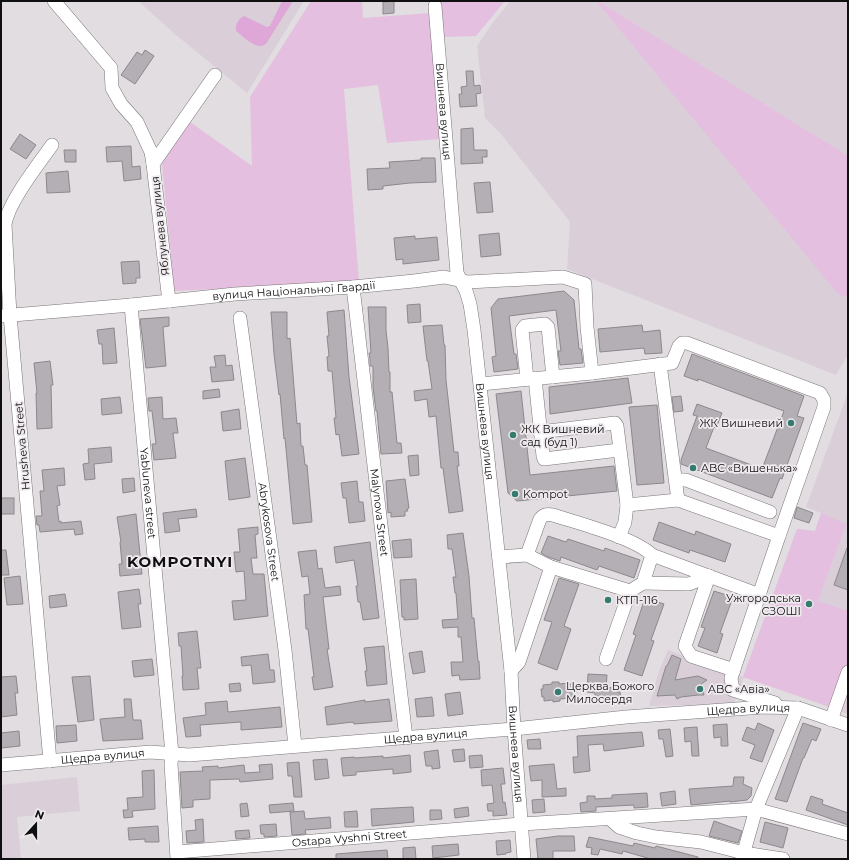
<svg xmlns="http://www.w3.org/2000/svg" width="849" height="860" font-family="Montserrat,sans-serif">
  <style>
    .built { fill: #dacfd9 }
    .green { fill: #e4bfdf }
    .water { fill: #dfa6d8 }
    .building { fill: #b4afb4; stroke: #8c888c }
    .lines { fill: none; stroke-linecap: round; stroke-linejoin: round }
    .minor-casing { stroke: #797579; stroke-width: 14 }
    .minor { stroke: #fff; stroke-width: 13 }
    .poi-dot { fill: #367b6f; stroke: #efeaee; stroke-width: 1.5 }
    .labels { text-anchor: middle; stroke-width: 3.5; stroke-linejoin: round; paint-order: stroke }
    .street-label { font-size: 11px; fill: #111011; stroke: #efeaee }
    .poi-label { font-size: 11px; fill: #111011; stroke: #efeaee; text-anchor: start }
    .district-label { font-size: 15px; font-weight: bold; letter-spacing: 1px; fill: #111011; stroke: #efeaee }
  </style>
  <rect width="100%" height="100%" fill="#e2dde1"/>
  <g class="built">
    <path d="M138 1H304L247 93 176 35Z"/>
    <path d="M510 1H848V354L836 375 567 269 570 222 501 134 485 118 477 46 491 25Z"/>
    <path d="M847 395H848V714L744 677 734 704 649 706 659 671 668 650 743 677 797 529 815 531 821 513 806 507Z"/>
    <path d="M77 777 80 811 17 817 21 859H1V785Z"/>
  </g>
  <g class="green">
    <path d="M311 1H362L363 18 430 13 440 139 387 143 378 85 344 89 359 282 174 291 162 163 190 122 252 166 250 97Z"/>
    <path d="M440 1H505L476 36 443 37Z"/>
    <path d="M596 1H598L848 156V297L838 294Z"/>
    <path d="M821 513 846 524 818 601 848 611V661L831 707 743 677 797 529 815 531Z"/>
  </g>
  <path class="water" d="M282 1H293L266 44C256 51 244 37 236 31 235 25 238 19 244 16L267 27 270 26Z"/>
  <g class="building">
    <path d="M394 1V13L383 14V2Z"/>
    <path d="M145 50 154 56 135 84 121 75 137 52 142 55Z"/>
    <path d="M466 71H473L474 86 480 85 481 93 476 94 477 106 460 107 459 94H462L461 87 467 86Z"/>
    <path d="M473 128 474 150H487V157H482L483 163 461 164V129Z"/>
    <path d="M20 134 36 145 26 159 10 149Z"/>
    <path d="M131 146 132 167 140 166 141 179 124 181 122 161 107 162 106 147Z"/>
    <path d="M64 150H76V162H65Z"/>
    <path d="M421 158H435L436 182 410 183 383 186V189L368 190 367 169 390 168 389 162 421 160Z"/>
    <path d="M68 171 70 192 47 193 46 173Z"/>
    <path d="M490 182 493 212 477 213 474 183Z"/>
    <path d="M499 233 501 255 481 257 479 235Z"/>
    <path d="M415 236V239L437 237 439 260 403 264V259L396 260 394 238Z"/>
    <path d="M139 261 140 278H136V283L123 284 121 262Z"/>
    <path d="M564 291 574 300 579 349H581L583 363 560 365 558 351H561L556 310 509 316 514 354H516L518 369 494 372 492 357 496 356 491 308 498 299Z"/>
    <path d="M420 304 421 322 408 323 407 305Z"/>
    <path d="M368 307H386V330L388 348 389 372H390V392H392L397 443H401L402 453 381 454 377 411H376L373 387V366H370V359L369 353H371Z"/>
    <path d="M344 310 349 377 359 454 342 456 339 434 336 435 334 418H336L332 371H328L327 357 329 356 327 336H329L327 312Z"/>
    <path d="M271 312H287V339L290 338 297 424 300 423 301 446H303L305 465H307L312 522 293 524 285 438 284 439 280 394 279 395 274 354Z"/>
    <path d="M169 317V326L163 327 166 366 146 368 140 319Z"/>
    <path d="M442 325 444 345H445L446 380 454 452H458L459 466H457L463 511 449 513 443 468H441L436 416 429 417 427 399 415 401 414 391 432 389 428 361H427L423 326Z"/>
    <path d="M642 325 643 332 660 330 662 353 645 354 644 348 600 352 598 329Z"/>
    <path d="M114 328 117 363 103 364 102 344H99L97 330Z"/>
    <path d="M692 354 804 396 797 416 804 418 782 479 780 478 772 498 681 464V460L697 416 693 415 697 404 722 413 716 428 714 427 706 448 762 469 784 411 698 379V381L684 376Z"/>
    <path d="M225 355 226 366 232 365 234 380 212 382 210 367H216L214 356Z"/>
    <path d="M50 361 53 385H51L52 428 37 429 36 393H37L34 363Z"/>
    <path d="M628 378 632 403 550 414 549 387Z"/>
    <path d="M219 389 220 397 203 399V391Z"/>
    <path d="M521 391 530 475 614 466 617 491 517 501 508 493 496 394Z"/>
    <path d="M681 396 683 411 674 412 672 397Z"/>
    <path d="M120 397 122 413 102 415 101 399Z"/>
    <path d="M162 397 163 419 176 418 178 433H173L176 458 154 460 152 444H156L152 411H149L148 398Z"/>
    <path d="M657 405 664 483 637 485 629 407Z"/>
    <path d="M239 409 241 429 223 431 221 412Z"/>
    <path d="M111 447 112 462 94 464 95 479 85 480 83 464 89 463 88 449Z"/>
    <path d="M418 455 419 475 410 476 408 456Z"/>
    <path d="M245 458 250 497 229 500 225 461Z"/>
    <path d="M64 468 65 485 57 486 60 505 57 506 59 522 61 521V523L81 521 83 534 75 535 74 529 40 532 39 525H37L36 516H42L40 491H44L42 470Z"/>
    <path d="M134 478 135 491 123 493 122 479Z"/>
    <path d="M405 479 409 508 407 509 408 511H405V516L391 517V512L388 513 386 481Z"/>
    <path d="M357 481 359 502H363L365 521 349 523 346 498H343L341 483Z"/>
    <rect x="1" y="498" width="13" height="16"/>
    <path d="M797 507 813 513 809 523 794 518Z"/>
    <path d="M196 509 197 517 178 519 180 531 165 533 163 513Z"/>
    <path d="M136 514 142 574 120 576 119 564H122L120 542H121L117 517Z"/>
    <path d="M659 522 695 535 696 531 731 544 725 562 690 550 689 553 653 540Z"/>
    <path d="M258 527V534L255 535 257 558H251L253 574H264L268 616 234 620 232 601 246 600 244 571 236 572 234 552H240L238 529Z"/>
    <path d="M463 533 469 576 472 618H474L478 661H479L480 679 460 680 459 675 452 676 451 662H463L461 637H458V627L443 628 442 620 458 619 456 593H455L453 577H456L452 549H448L447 535Z"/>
    <path d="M548 536 566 542 568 539 604 551 605 548 640 560 634 578 599 566 597 570 561 557 560 561 548 557 541 553Z"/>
    <path d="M411 539 412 557 394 558 392 541Z"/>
    <path d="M370 542 379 618 363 620 360 602H358L356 586H358L354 560 336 563 334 547Z"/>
    <path d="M847 548H848V590L834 585Z"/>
    <path d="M1 550H6L9 575H1Z"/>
    <path d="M316 550 318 569 322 568 325 588 340 586 341 595 323 597 329 649H327L333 687 314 690 312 677H314L308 629H306L304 595 310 594 308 576 302 577 298 552Z"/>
    <path d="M20 576 23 604 7 605 4 578Z"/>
    <path d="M559 578 579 584 564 626 571 629 557 670 538 663 552 622 544 620Z"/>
    <path d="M416 579 418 619 404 620V617H402L400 580Z"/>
    <path d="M139 589 141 604H138L141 627 122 629 118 592Z"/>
    <path d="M714 591 733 597 720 633 723 634 717 653 698 646 705 628 701 627Z"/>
    <path d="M65 594 67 606 50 608 49 596Z"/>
    <path d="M645 598 664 604 651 640 654 641 642 676 624 670 636 635 633 634Z"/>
    <path d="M197 631 201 668H197L199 689 183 690 182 676H183L181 646H179L178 633Z"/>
    <path d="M384 646 387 684 367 686 365 671H367L364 648Z"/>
    <path d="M422 651 425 672 413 674 409 653Z"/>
    <path d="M268 654 270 670H274L275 682 253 684 251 665 242 666 241 657Z"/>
    <path d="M672 655 681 659 675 680 698 676 707 680 701 684 704 695H698L681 697 677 699 675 695 657 696 666 666H667Z"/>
    <path d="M152 659 154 675 134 677 132 661Z"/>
    <path d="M588 674 607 675 606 688 617 687V692H620L621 699 609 701 608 697 595 696V693L587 692Z"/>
    <path d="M16 676 18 693H15L17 715 1 717V677Z"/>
    <path d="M90 676 94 720 78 722 72 677Z"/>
    <path d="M552 682H559V684L569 683 578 690 571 698 560 699V701L553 702V700L544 701V697H542L541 689H543V685L552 684Z"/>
    <path d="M240 683 241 691 230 692 229 684Z"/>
    <path d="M460 692 463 714 448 716 445 694Z"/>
    <path d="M432 697 434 716 417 717 415 699Z"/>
    <path d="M124 699H131L133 720H141L143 739 103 741 100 719 125 717Z"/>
    <path d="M389 699 392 721 354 724 353 722 327 725 325 707 365 700V702Z"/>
    <path d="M227 701 228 712 280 707 282 727 241 730V722L200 725 201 736 186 737 183 718 206 715 205 703Z"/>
    <path d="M758 723 774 730 762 762 750 758 755 745 742 740 747 727 755 730Z"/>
    <path d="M803 723 821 729 816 741 812 739 804 758H803L787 802 775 799Z"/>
    <path d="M727 724 728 746H721V737L714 738 713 725Z"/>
    <path d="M76 725 77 741 57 743 56 726Z"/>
    <path d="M697 727 699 756H692L691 741 685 742 684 728Z"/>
    <path d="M670 729 673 756 666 757 663 739H659L658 730Z"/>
    <path d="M19 731 20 746 1 748V733Z"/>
    <path d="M642 732 644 746 604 751 603 744 588 745 590 771 574 773 573 757H578L577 736Z"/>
    <path d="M540 739 541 749H528L527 740Z"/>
    <path d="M464 749 465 761 454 762 452 750Z"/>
    <path d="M438 750 440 768 432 769V766H426L424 752Z"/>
    <path d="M410 755 411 772 393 774V769L356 772V775L343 776 341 758 354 757V758L383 756V758Z"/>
    <path d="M482 755 483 767 470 768 469 756Z"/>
    <path d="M327 759 329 778 315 780 313 760Z"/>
    <path d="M299 762 302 797H294L292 776H288L287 763Z"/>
    <path d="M272 764 273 779 240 782 239 779 210 780V799L193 800V807L182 808 180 772 203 771 202 767 218 766V768L244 765 245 773 260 772 259 765Z"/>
    <path d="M554 764 557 789 566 788V796L542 797V780L531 781 529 766Z"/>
    <path d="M503 768 505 784H501L503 803 505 802 507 815 493 816V811H488L487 804 494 803 492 785 482 786 481 770Z"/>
    <path d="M154 770 155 809 132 811 133 817 124 818 123 810H128L127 798 143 797 142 771Z"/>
    <path d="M734 777H744L743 784 752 788 751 796 747 800 730 802V801L691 805 689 789 733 786Z"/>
    <path d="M675 791 676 804 662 806 660 793Z"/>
    <path d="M647 793 648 807 634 808V805L596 807V811L581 812 580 803 587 802V796H595V799L612 798V795Z"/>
    <path d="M811 796 823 800 822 804 848 813V825L806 810Z"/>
    <path d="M544 799 545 812 533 813 532 800Z"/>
    <path d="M247 803 249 816 241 817 240 804Z"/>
    <path d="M293 803 294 811 270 813 269 805Z"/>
    <path d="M413 807 414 822 372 826 371 809Z"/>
    <path d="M468 807 469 816 455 818 454 809Z"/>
    <path d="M430 810H441L442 819 430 820Z"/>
    <path d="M304 811 305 819 330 817 331 828 305 830 306 834 292 835 290 812Z"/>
    <path d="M357 811 358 827H345L344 812Z"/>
    <path d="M203 819 204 842 187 843 186 831 196 830 195 820Z"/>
    <path d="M714 821 742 831 738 843 709 836Z"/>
    <path d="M765 822 788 828 783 848 760 842Z"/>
    <path d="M276 824 277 836 264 837V834H261L260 825Z"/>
    <path d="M158 826 159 842H145V839L129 840 128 828Z"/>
    <path d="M249 830 250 838 236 839 235 831Z"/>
    <path d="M558 836H574L575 851H553V859H538L536 839Z"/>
    <path d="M589 837 633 846 634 843 655 848 656 846 698 857V859H651L623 851 622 854 600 849 598 855 591 854 592 848 586 847Z"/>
    <path d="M510 840 511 852 506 853V854L497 855 496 841Z"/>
    <path d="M458 844 459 855 433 858 432 846Z"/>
    <path d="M415 847 416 859H403V848Z"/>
    <path d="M387 850 388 859H336V854Z"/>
  </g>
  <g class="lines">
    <defs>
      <g id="minor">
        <path d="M54 1 111 68 112 88 121 104 137 122 151 152 153 164"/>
        <path id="s1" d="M435 6 457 273 466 291 470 304 474 330 511 671 514 729 524 859"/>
        <path id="s2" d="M353 287 406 738"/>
        <path d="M170 301 168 293 153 164 215 75"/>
        <path id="s3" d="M131 305 172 754 171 764 177 859"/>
        <path id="s4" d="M1 316 131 305 235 294 353 287 414 281 444 277 468 282 563 277 585 284 587 327 592 373"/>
        <path id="s5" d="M240 318 285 650 295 746"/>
        <path d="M660 364 678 500"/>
        <path d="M535 378 543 456 544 459 619 450"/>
        <path d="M527 379 522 330 525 326 545 324 548 327 553 377"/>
        <path d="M481 384 592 373 672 363 679 346 682 343H687L820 393 824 400V407L779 536 678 500 627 505"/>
        <path d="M540 432 615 423 617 426 627 505 625 522 619 537"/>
        <path d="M676 480H686L770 512"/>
        <path d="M652 555 760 595"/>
        <path d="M499 557 527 555"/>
        <path d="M551 567 630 591"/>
        <path d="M709 576 685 646 691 656 734 670"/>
        <path d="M643 583 689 584 709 576"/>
        <path d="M511 671 519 662 551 567 527 555 540 519C544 514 547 514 553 515 578 523 635 538 652 555L643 583 630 591 606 659"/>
        <path d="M775 703 733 690 731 678 779 536"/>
        <path d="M831 720 848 672"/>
        <path d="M50 761 10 315 5 224C9 201 38 165 52 145"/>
        <path id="s6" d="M1 765 150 752 189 755 514 729 626 717 764 707 798 708 848 725"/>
        <path d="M610 819 619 827 637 833 656 837 701 842 744 853 783 859"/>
        <path id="s7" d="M177 852 522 824 756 809 848 834"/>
        <path d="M742 859 756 809 798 708"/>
      </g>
    </defs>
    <use href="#minor" class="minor-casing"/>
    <use href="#minor" class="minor"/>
  </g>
  <g class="poi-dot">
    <circle cx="791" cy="423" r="4"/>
    <circle cx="513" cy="435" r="4"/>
    <circle cx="693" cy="468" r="4"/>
    <circle cx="515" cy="494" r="4"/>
    <circle cx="608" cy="600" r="4"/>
    <circle cx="809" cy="604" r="4"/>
    <circle cx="700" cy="689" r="4"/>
    <circle cx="558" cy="692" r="4"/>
  </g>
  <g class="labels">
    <g class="street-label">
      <text dy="4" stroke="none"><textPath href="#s1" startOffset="106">Вишнева вулиця</textPath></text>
      <text transform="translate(160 226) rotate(-96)" y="4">Яблунева вулиця</text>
      <text dy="4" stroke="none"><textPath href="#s4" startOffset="294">вулиця Національної Гвардії</textPath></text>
      <text dy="4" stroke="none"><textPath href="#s1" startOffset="430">Вишнева вулиця</textPath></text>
      <text transform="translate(22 446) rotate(-95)" y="4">Hrusheva Street</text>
      <text dy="4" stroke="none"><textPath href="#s3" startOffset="189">Yabluneva street</textPath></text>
      <text dy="4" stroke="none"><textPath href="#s2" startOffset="227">Malynova Street</textPath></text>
      <text dy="4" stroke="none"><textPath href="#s5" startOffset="216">Abrykosova Street</textPath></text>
      <text dy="4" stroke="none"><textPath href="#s6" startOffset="750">Щедра вулиця</textPath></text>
      <text dy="4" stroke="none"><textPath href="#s6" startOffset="426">Щедра вулиця</textPath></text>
      <text dy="4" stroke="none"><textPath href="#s1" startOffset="754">Вишнева вулиця</textPath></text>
      <text dy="4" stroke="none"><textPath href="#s6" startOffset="102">Щедра вулиця</textPath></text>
      <text dy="4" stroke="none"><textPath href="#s7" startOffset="173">Ostapa Vyshni Street</textPath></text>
    </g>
    <g class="poi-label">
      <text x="783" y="427" text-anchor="end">ЖК Вишневий</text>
      <text x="521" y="433">ЖК Вишневий<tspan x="521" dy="13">сад (буд 1)</tspan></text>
      <text x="701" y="472">ABC «Вишенька»</text>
      <text x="523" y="498">Kompot</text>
      <text x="801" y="602" text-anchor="end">Ужгородська<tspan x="801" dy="13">СЗОШІ</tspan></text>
      <text x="616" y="604">КТП-116</text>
      <text x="566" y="690">Церква Божого<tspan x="566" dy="13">Милосердя</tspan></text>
      <text x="708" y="693">ABC «Авіа»</text>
    </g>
    <g class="district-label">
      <text x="180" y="567">KOMPOTNYI</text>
    </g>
  </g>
  <rect width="849" height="860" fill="none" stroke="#111011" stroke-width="4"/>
  <g transform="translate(36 824) rotate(21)" stroke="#efeaee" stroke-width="3" paint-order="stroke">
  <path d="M0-3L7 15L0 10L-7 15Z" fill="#111011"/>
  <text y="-6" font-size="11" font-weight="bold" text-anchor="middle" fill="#111011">N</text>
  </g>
</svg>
